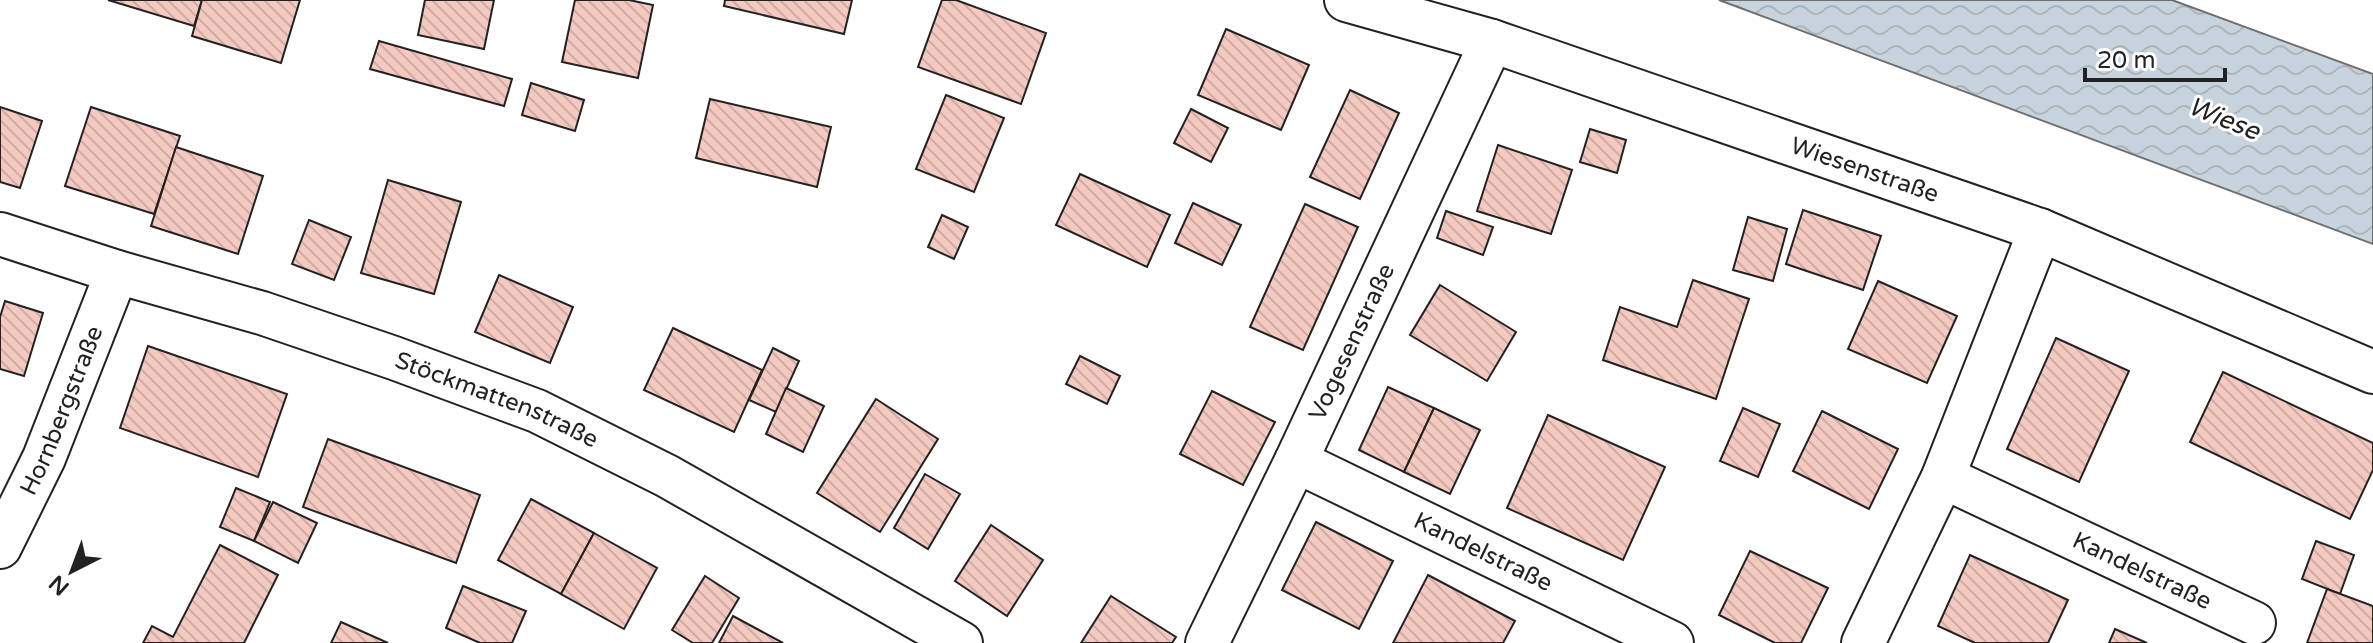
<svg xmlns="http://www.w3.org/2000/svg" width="2373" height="643" font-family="'Varela Round',sans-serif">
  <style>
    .water { fill: url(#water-waves); stroke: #6f6f6f; stroke-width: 2 }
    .building { fill: url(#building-back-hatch); stroke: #222; stroke-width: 2 }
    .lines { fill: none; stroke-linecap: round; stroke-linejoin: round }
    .street-casing { stroke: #222; stroke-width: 46 }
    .street { stroke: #fff; stroke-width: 42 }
    .labels { text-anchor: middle; stroke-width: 6; stroke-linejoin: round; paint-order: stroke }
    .street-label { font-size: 24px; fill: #222; stroke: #fff }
    .water-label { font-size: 26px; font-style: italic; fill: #222; stroke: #fff }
  </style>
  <defs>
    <pattern id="water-waves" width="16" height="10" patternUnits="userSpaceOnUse" patternTransform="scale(2)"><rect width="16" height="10" fill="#c7d3dd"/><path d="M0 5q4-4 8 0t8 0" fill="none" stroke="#abb5bd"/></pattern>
    <pattern id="building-back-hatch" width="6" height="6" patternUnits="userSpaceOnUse" patternTransform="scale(2)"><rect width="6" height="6" fill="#f3c9c0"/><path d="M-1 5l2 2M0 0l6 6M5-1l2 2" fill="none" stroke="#d0aca5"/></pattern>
  </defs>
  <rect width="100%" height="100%" fill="#fff"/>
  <path class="water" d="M1719 0H2172L2373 74V244Z"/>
  <g class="building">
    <path d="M108 0H202L194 26Z"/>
    <path d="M202 0H300L281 63 192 36Z"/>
    <path d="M425 0H494L484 49 418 35Z"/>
    <path d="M575 0H629L653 5 638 78 562 62Z"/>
    <path d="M725 0H852L844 34 724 6Z"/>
    <path d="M942 0H956L1046 33 1021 104 918 67Z"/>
    <path d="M1226 29 1309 65 1281 130 1198 95Z"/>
    <path d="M379 41 512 79 504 106 370 69Z"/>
    <path d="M531 83 584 100 575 131 522 115Z"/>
    <path d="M1350 90 1399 113 1360 199 1310 177Z"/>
    <path d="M946 95 1004 118 974 192 916 169Z"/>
    <path d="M710 99 831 127 817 187 696 158Z"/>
    <path d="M0 107 42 121 20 188 0 182Z"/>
    <path d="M91 107 180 136 154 214 65 186Z"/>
    <path d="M1191 109 1228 128 1211 162 1174 143Z"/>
    <path d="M1590 129 1626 140 1617 173 1580 162Z"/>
    <path d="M1498 145 1572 170 1551 234 1477 211Z"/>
    <path d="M176 147 263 176 238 254 151 226Z"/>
    <path d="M1080 174 1170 215 1147 267 1056 225Z"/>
    <path d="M388 180 461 202 434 294 361 273Z"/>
    <path d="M1193 203 1241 225 1222 265 1175 243Z"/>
    <path d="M1305 204 1358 227 1303 350 1250 327Z"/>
    <path d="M1803 210 1881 236 1863 290 1786 264Z"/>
    <path d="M1446 211 1493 227 1483 255 1437 238Z"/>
    <path d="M942 215 968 227 954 259 928 247Z"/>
    <path d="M1748 217 1787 229 1773 281 1733 270Z"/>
    <path d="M309 220 351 237 334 280 292 264Z"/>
    <path d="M499 275 573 307 550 363 475 332Z"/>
    <path d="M1693 280 1749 299 1716 399 1603 360 1620 307 1677 327Z"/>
    <path d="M1878 281 1957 316 1927 383 1848 349Z"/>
    <path d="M1440 285 1516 332 1487 381 1410 335Z"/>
    <path d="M5 301 43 313 24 376 0 369V317Z"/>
    <path d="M673 328 762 370 734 432 644 390Z"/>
    <path d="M2056 338 2129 371 2079 482 2007 449Z"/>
    <path d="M148 346 287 394 258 477 120 428Z"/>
    <path d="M773 348 799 361 776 412 749 400Z"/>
    <path d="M1080 356 1120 376 1107 404 1066 384Z"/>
    <path d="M2223 372 2373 443V470L2350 519 2190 442Z"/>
    <path d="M1388 387 1434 408 1404 472 1359 450Z"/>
    <path d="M786 388 824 406 803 452 766 434Z"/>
    <path d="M1212 391 1275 422 1243 485 1180 454Z"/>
    <path d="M876 399 938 439 880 532 817 493Z"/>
    <path d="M1434 408 1480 430 1450 494 1404 472Z"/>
    <path d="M1743 408 1780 424 1758 477 1720 461Z"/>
    <path d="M1822 411 1898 449 1869 509 1793 471Z"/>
    <path d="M1548 415 1665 467 1623 560 1507 508Z"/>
    <path d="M328 439 480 495 456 563 303 507Z"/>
    <path d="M925 474 960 494 928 549 894 528Z"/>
    <path d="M236 488 270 502 254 541 220 527Z"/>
    <path d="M531 499 594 533 561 594 498 560Z"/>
    <path d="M273 502 317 523 298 563 254 541Z"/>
    <path d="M1316 522 1393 561 1359 629 1282 590Z"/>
    <path d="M991 525 1043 560 1007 616 955 581Z"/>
    <path d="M594 533 657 568 624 629 561 594Z"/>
    <path d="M2316 541 2354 555 2340 594 2302 579Z"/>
    <path d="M220 545 278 575 244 643H143L152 626 173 637Z"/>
    <path d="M1750 551 1828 588 1801 643H1775L1719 615Z"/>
    <path d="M1970 555 2068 600 2048 643H1975L1938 626Z"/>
    <path d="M1428 575 1515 621 1503 643H1393Z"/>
    <path d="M705 576 739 598 712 643H693L672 630Z"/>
    <path d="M463 586 526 611 512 643H480L446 628Z"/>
    <path d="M2327 589 2373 606V643H2307Z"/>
    <path d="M1111 596 1176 637 1172 643H1081Z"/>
    <path d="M733 616 783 643H719Z"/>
    <path d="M341 622 388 643H331Z"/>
    <path d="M2115 629 2147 643H2109Z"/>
  </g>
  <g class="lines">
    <defs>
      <g id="street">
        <path id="s1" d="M1346 0 1492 41 2040 230 2373 372"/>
        <path id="s2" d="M0 234 117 272 262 313 394 358 537 411 667 476 961 643"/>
        <path id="s3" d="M1296 461 1672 643"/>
        <path id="s4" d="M1943 477 2254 623"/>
        <path id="s5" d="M0 547 44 458 117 272"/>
        <path id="s6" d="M1207 643 1296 461 1492 41"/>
        <path d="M1863 643 1943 477 2040 230"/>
      </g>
    </defs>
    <use href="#street" class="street-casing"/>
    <use href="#street" class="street"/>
  </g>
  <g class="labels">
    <g class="street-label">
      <text dy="8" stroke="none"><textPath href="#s1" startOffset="546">Wiesenstraße</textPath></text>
      <text dy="8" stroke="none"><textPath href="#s6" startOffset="334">Vogesenstraße</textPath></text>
      <text dy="8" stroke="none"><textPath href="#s2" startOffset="524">Stöckmattenstraße</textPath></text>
      <text dy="8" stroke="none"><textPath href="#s5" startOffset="150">Hornbergstraße</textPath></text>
      <text dy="8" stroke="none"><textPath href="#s3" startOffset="208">Kandelstraße</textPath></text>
      <text dy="8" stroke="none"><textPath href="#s4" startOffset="220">Kandelstraße</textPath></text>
    </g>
    <g class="water-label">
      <text transform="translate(2224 118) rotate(22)" y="9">Wiese</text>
    </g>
  </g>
  <g transform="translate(72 571) rotate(222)" stroke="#ffffff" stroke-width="6" paint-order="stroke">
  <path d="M0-6L14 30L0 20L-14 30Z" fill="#222222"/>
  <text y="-12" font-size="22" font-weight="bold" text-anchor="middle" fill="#222222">N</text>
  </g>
  <path d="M2085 68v12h140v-12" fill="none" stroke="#222222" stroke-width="4"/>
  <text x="2097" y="68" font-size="24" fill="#222222" stroke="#ffffff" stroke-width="6" paint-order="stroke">20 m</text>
</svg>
